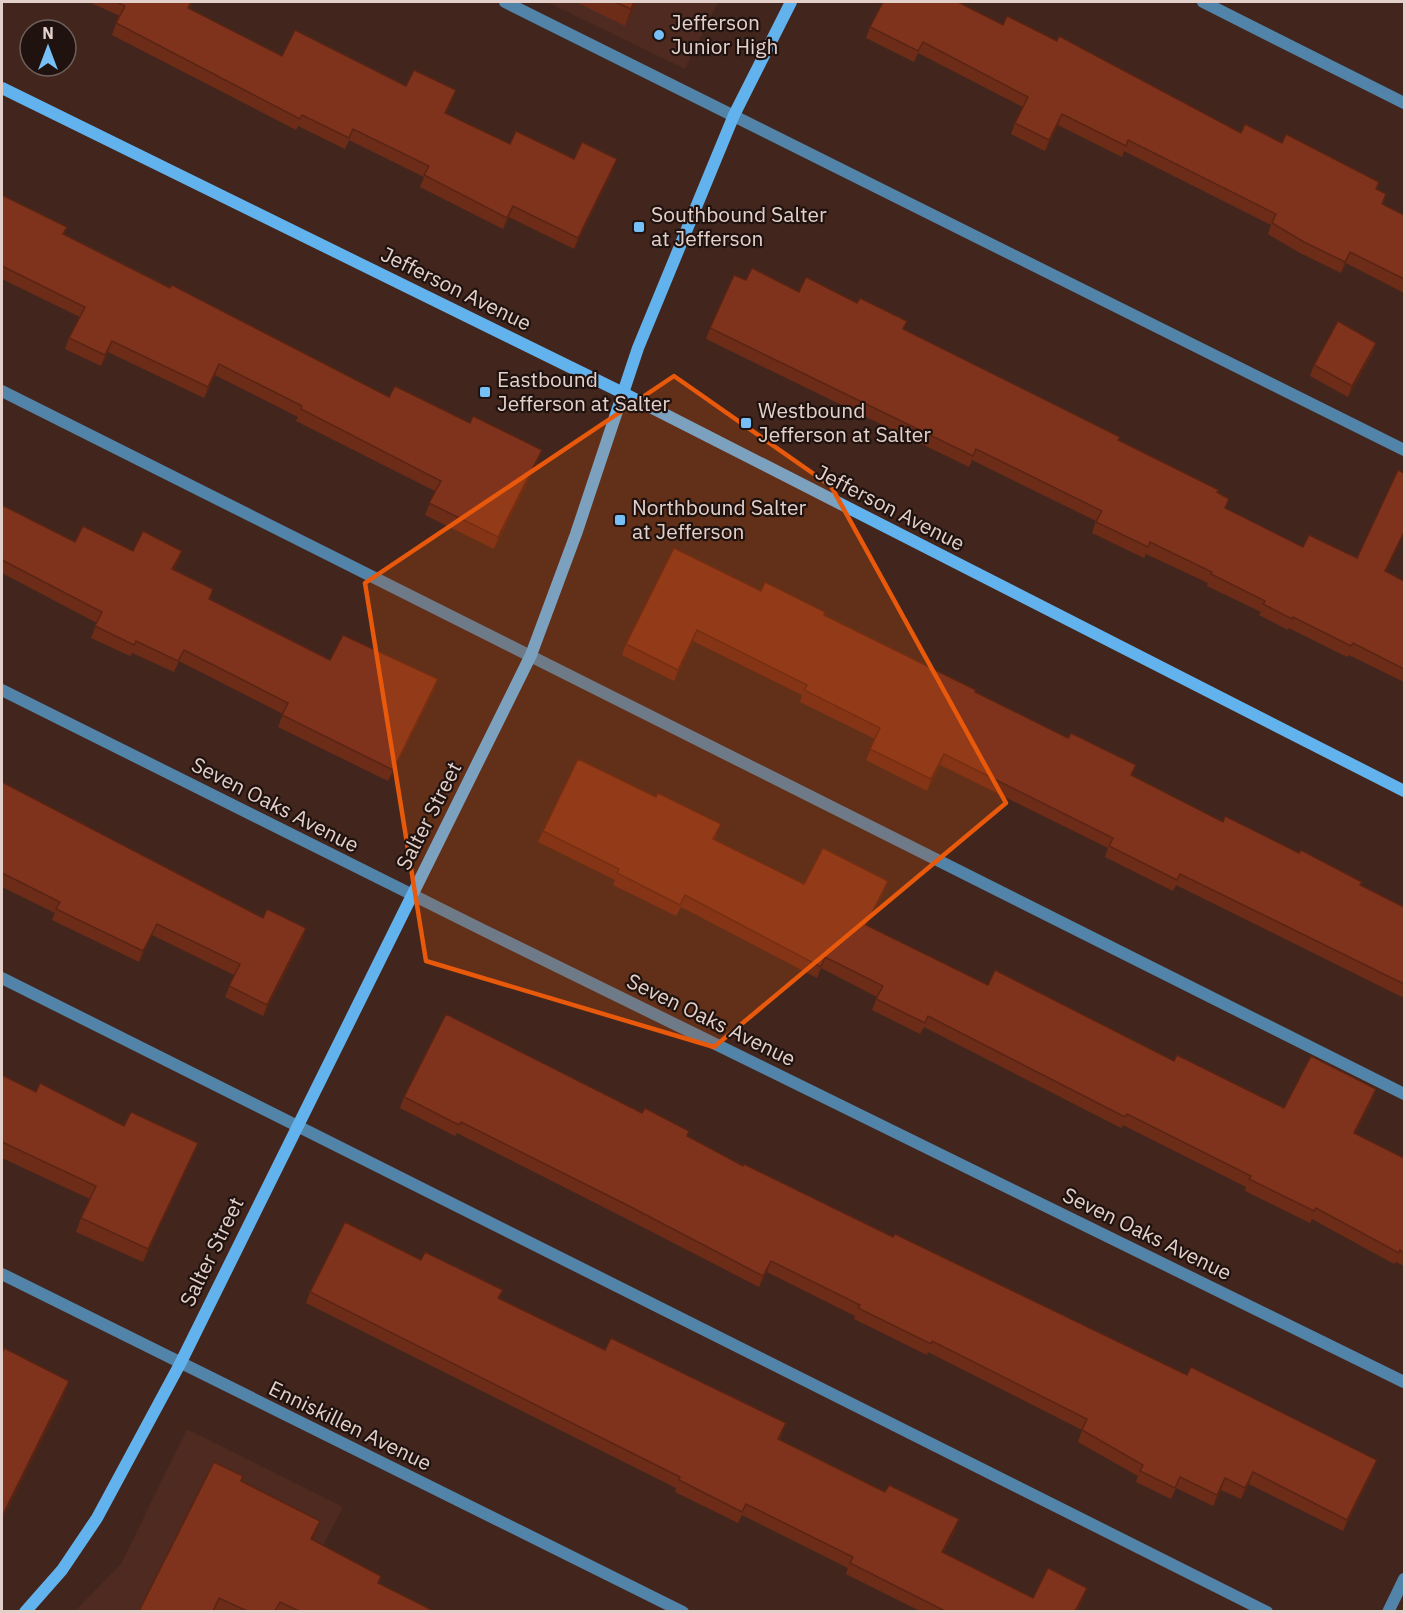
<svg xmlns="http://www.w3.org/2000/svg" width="1406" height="1613" font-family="'IBM Plex Sans',sans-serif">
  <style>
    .built { fill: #4e2a20 }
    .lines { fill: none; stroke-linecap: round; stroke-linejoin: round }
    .lane { stroke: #5283a8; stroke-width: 12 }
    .street { stroke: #5283a8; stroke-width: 12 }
    .secondary { stroke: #62b3ed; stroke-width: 12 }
    .wall { fill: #6d2c18 }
    .shaded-wall { fill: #592414 }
    .building { fill: #7f331c; stroke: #592414; stroke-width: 1.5 }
    .marked { fill: #e8590c; fill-opacity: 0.2; stroke: #e8590c; stroke-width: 4.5; stroke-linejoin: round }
    .poi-dot { fill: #76c0f7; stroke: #20130f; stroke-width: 2 }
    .labels { text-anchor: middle; stroke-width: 4.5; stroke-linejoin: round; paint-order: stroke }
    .poi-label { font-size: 21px; fill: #e3d0ca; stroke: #20130f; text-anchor: start }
    .street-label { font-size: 21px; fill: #e3d0ca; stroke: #20130f }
  </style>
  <rect width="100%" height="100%" fill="#42261d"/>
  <g class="built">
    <path d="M547 2H718L685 69Z"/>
    <path d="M187 1429 343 1507 289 1611 74 1612 121 1564Z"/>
  </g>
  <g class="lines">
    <g class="lane">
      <path d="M505 2 1404 450"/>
      <path d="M2 391 1404 1094"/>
      <path d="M2 978 1267 1612"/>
    </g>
    <g class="street">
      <path d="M1203 2 1404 103"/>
      <path d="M2 690 483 930 1404 1382"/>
      <path d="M2 1274 683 1612"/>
      <path d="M1388 1612 1404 1579"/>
    </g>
    <g class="secondary">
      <path d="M2 88 621 392 1404 791"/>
      <path d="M25 1612 62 1570 97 1518 180 1364 531 655 576 534 638 348 734 115 791 2"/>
    </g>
  </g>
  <g class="wall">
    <path d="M89 2H192L189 9 282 56 406 86 452 101 446 113 510 144 574 159 613 170 574 249 509 217 503 229 420 187 424 177 349 140 345 149 298 126 296 130 112 35 116 23 120 16Z"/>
    <path d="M576 2H637L625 26Z"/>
    <path d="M1003 25 1241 133 1282 143 1379 182 1377 189 1386 194 1383 204 1404 215V293L1346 263 1341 273 1300 253 1268 234 1271 225 1124 151 1122 157 1058 125 1045 151 1011 134 1015 123 1023 107 918 53 914 62 866 38 870 27Z"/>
    <path d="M2 195 67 227 64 234 389 397 538 462 494 549 425 515 435 491 296 421 298 417 215 375 204 398 108 352 101 366 65 349 69 338 80 317 2 279Z"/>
    <path d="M746 280 799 292 904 330 1217 493 1226 509 1303 547 1386 572 1404 581V682L1349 655 1347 657 1289 628 1288 630 1259 615 1261 612 1207 586 1208 583 1146 554 1144 558 1092 533 1096 521 972 460 969 467 706 339 710 328Z"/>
    <path d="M1376 343 1372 354 1348 397 1310 376 1314 365Z"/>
    <path d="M2 505 75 542 133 551H182L174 570 213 589 210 599 330 660 438 679 434 691 388 781 278 727 283 714 179 661 174 672 132 653 130 656 91 638 97 623 2 573Z"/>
    <path d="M761 591 824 615 975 692 1068 738 1136 765 1132 776 1223 822 1361 885 1404 907V998L1176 885 1173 891 1105 857 1108 848 940 765 927 791 866 760 875 739 800 702 802 695 693 641 674 681 622 655 626 644Z"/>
    <path d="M2 782 263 918 306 928 302 940 263 1016 225 997 234 975 152 935 139 962 52 920 55 913 2 887Z"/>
    <path d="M543 831 717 835 714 840 804 884 884 892 867 925 988 985 1174 1061 1284 1108 1376 1089 1372 1100 1355 1133 1404 1158V1266L1396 1262 1394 1264 1312 1219 1310 1223 1245 1191 1246 1187 1123 1125 1121 1128 924 1027 920 1034 872 1010 877 997 821 968 817 978 681 907 676 916 613 885 615 880 538 842Z"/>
    <path d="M2 1075 36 1092 124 1126 198 1143 193 1156 143 1262 76 1232 81 1218 90 1199 2 1158Z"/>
    <path d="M404 1097 642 1113 689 1131 688 1136 743 1166 893 1237 1373 1471 1343 1531 1249 1484 1241 1499 1221 1490 1213 1506 1176 1488 1171 1499 1136 1482 1138 1476 1078 1442 1082 1430 928 1352 927 1355 854 1319 855 1316 767 1272 759 1287 625 1218 457 1133 455 1136 400 1108Z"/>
    <path d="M421 1260 503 1290 499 1299 605 1350 782 1434 779 1440 955 1531 943 1553 1033 1598 1083 1599 1077 1611H920L846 1574 848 1568 742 1515 738 1523 675 1492 676 1488 306 1303 310 1292Z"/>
    <path d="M241 1481 320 1521 312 1540 381 1576 379 1584 434 1611H139Z"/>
  </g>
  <g class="shaded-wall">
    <path d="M634 2H637L625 26 631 9Z"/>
    <path d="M456 90 452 101 441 124 445 113Z"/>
    <path d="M1062 114 1058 125 1045 151 1049 140Z"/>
    <path d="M617 159 613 170 574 249 578 238Z"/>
    <path d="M513 206 509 217 503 229 507 218Z"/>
    <path d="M1350 252 1346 263 1341 273 1345 262Z"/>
    <path d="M112 341 108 352 101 366 105 355Z"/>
    <path d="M1376 343 1372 354 1348 397 1352 386Z"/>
    <path d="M219 364 215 375 204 398 208 387Z"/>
    <path d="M542 450 538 462 494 549 498 537Z"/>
    <path d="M1404 532V535L1381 582 1385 571Z"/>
    <path d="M182 551 178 562 168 580 172 569Z"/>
    <path d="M697 630 693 641 674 681 678 670Z"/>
    <path d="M438 679 434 691 388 781 393 770Z"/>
    <path d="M944 754 940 765 927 791 931 779Z"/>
    <path d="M888 881 884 892 862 936 866 925Z"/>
    <path d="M157 924 152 935 139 962 143 951Z"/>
    <path d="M306 928 302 940 263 1016 267 1005Z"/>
    <path d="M1376 1089 1372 1100 1350 1144 1354 1133Z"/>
    <path d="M198 1143 193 1156 143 1262 148 1249Z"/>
    <path d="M771 1261 767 1272 759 1287 763 1276Z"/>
    <path d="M69 1381 64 1396 2 1520V1516Z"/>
    <path d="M1377 1460 1373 1471 1343 1531 1347 1520Z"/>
    <path d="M1253 1472 1249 1484 1241 1499 1245 1488Z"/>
    <path d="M1225 1478 1221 1490 1213 1506 1217 1495Z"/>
    <path d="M959 1519 955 1531 938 1564 942 1552Z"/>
    <path d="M320 1521 316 1534 306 1552 311 1539Z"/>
    <path d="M1087 1588 1083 1599 1077 1611H1075Z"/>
  </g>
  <g class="building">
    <path d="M116 2H191L188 8 282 56 295 30 406 86 414 70 456 90 445 113 510 144 516 131 574 159 582 142 617 159 578 238 513 206 507 218 424 175 429 166 353 129 349 138 302 115 300 119 116 23 125 6Z"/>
    <path d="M615 2H634L631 9Z"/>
    <path d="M883 2H958L1003 25 1007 16 1057 41 1059 36 1241 133 1245 124 1282 143 1286 134 1379 182 1376 189 1386 194 1382 204 1404 215V279L1350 252 1345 262 1304 242 1272 223 1276 214 1128 140 1126 146 1062 114 1049 140 1015 123 1028 97 923 42 918 51 870 27Z"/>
    <path d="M2 195 67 227 63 234 170 288 172 285 389 397 395 386 470 423 473 416 542 450 498 537 429 503 441 481 301 409 302 406 219 364 208 387 112 341 105 355 69 338 85 307 2 266Z"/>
    <path d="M752 268 799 292 806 277 857 303 860 298 907 321 903 329 1120 437 1118 440 1219 490 1217 492 1229 499 1225 508 1303 547 1309 535 1357 558 1398 470 1404 473V532L1385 571 1404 581V669L1353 643 1351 646 1293 617 1292 619 1263 604 1265 601 1211 574 1212 572 1150 542 1148 547 1096 522 1102 511 976 449 973 456 710 328 734 275 746 280Z"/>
    <path d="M1338 321 1376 343 1352 386 1314 365Z"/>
    <path d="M2 505 75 542 83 526 133 551 143 531 182 551 172 569 213 589 209 599 330 660 343 635 438 679 393 770 282 715 288 703 184 650 178 661 136 641 134 645 95 626 102 612 2 560Z"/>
    <path d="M674 548 761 591 765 582 825 612 824 615 976 690 975 692 1068 738 1071 733 1136 765 1131 775 1223 822 1225 816 1299 853 1301 850 1362 882 1360 885 1404 907V984L1180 874 1177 880 1109 846 1113 838 944 754 931 779 870 749 880 728 804 690 807 685 697 630 678 670 626 644Z"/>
    <path d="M578 759 656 797 658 793 721 824 713 839 804 884 823 848 888 881 866 925 988 985 995 970 1174 1061 1177 1055 1284 1108 1311 1056 1376 1089 1354 1133 1404 1158V1253L1400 1250 1399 1253 1316 1208 1314 1211 1249 1179 1251 1176 1127 1114 1125 1117 928 1016 925 1023 876 999 883 986 825 957 821 967 685 895 680 905 617 873 619 869 543 831Z"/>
    <path d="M2 782 263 918 267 909 306 928 267 1005 229 986 240 964 157 924 143 951 56 909 60 902 2 873Z"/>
    <path d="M446 1014 642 1113 645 1108 689 1131 687 1136 743 1166 744 1164 893 1237 895 1234 1187 1375 1191 1367 1377 1460 1347 1520 1253 1472 1245 1488 1225 1478 1217 1495 1180 1477 1175 1488 1140 1471 1143 1465 1082 1430 1087 1419 932 1341 931 1344 858 1308 860 1305 771 1261 763 1276 629 1206 461 1122 459 1125 404 1097Z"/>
    <path d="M2 1075 36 1092 40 1083 124 1126 131 1112 198 1143 148 1249 81 1218 96 1186 2 1142Z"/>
    <path d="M345 1222 421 1260 425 1252 503 1290 498 1298 605 1350 611 1338 786 1423 778 1439 885 1492 889 1485 959 1519 942 1552 1033 1598 1048 1568 1087 1588 1075 1611H945L850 1563 853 1557 746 1504 742 1512 679 1480 680 1477 310 1292Z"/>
    <path d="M4 1348 69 1381 2 1516V1354Z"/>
    <path d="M214 1462 243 1476 241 1481 320 1521 311 1539 381 1576 378 1583 434 1611H299L280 1602 275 1611H247L219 1598 213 1611H139Z"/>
  </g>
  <path class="marked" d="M674 376 831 486 1006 803 714 1047 426 961 365 583Z"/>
  <g class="poi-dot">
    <circle cx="659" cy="35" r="6"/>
    <rect x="633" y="221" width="12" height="12" rx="3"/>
    <rect x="479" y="386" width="12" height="12" rx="3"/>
    <rect x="740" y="417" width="12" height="12" rx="3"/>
    <rect x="614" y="514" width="12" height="12" rx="3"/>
  </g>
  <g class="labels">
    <g class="poi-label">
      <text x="671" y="30">Jefferson<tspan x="671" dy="24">Junior High</tspan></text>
      <text x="651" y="222">Southbound Salter<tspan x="651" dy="24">at Jefferson</tspan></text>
      <text x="497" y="387">Eastbound<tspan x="497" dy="24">Jefferson at Salter</tspan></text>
      <text x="758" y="418">Westbound<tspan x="758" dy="24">Jefferson at Salter</tspan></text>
      <text x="632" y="515">Northbound Salter<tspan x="632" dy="24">at Jefferson</tspan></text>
    </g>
    <g class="street-label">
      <text transform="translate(456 289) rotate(26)" y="7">Jefferson Avenue</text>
      <text transform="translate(890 508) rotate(27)" y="7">Jefferson Avenue</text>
      <text transform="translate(275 805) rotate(27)" y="7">Seven Oaks Avenue</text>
      <text transform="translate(429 816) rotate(-63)" y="7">Salter Street</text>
      <text transform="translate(711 1020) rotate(26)" y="7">Seven Oaks Avenue</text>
      <text transform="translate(1147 1234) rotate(26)" y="7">Seven Oaks Avenue</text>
      <text transform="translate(212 1252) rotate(-64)" y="7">Salter Street</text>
      <text transform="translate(350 1426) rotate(26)" y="7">Enniskillen Avenue</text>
    </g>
  </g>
  <rect width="1406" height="1613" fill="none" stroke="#e3d0ca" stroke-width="6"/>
  <g transform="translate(48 48)"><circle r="28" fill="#20130f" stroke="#6e5f5a" stroke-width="1.5"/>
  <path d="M0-4.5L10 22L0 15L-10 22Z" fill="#76c0f7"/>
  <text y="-9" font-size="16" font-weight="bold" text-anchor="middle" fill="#e3d0ca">N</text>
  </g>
</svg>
